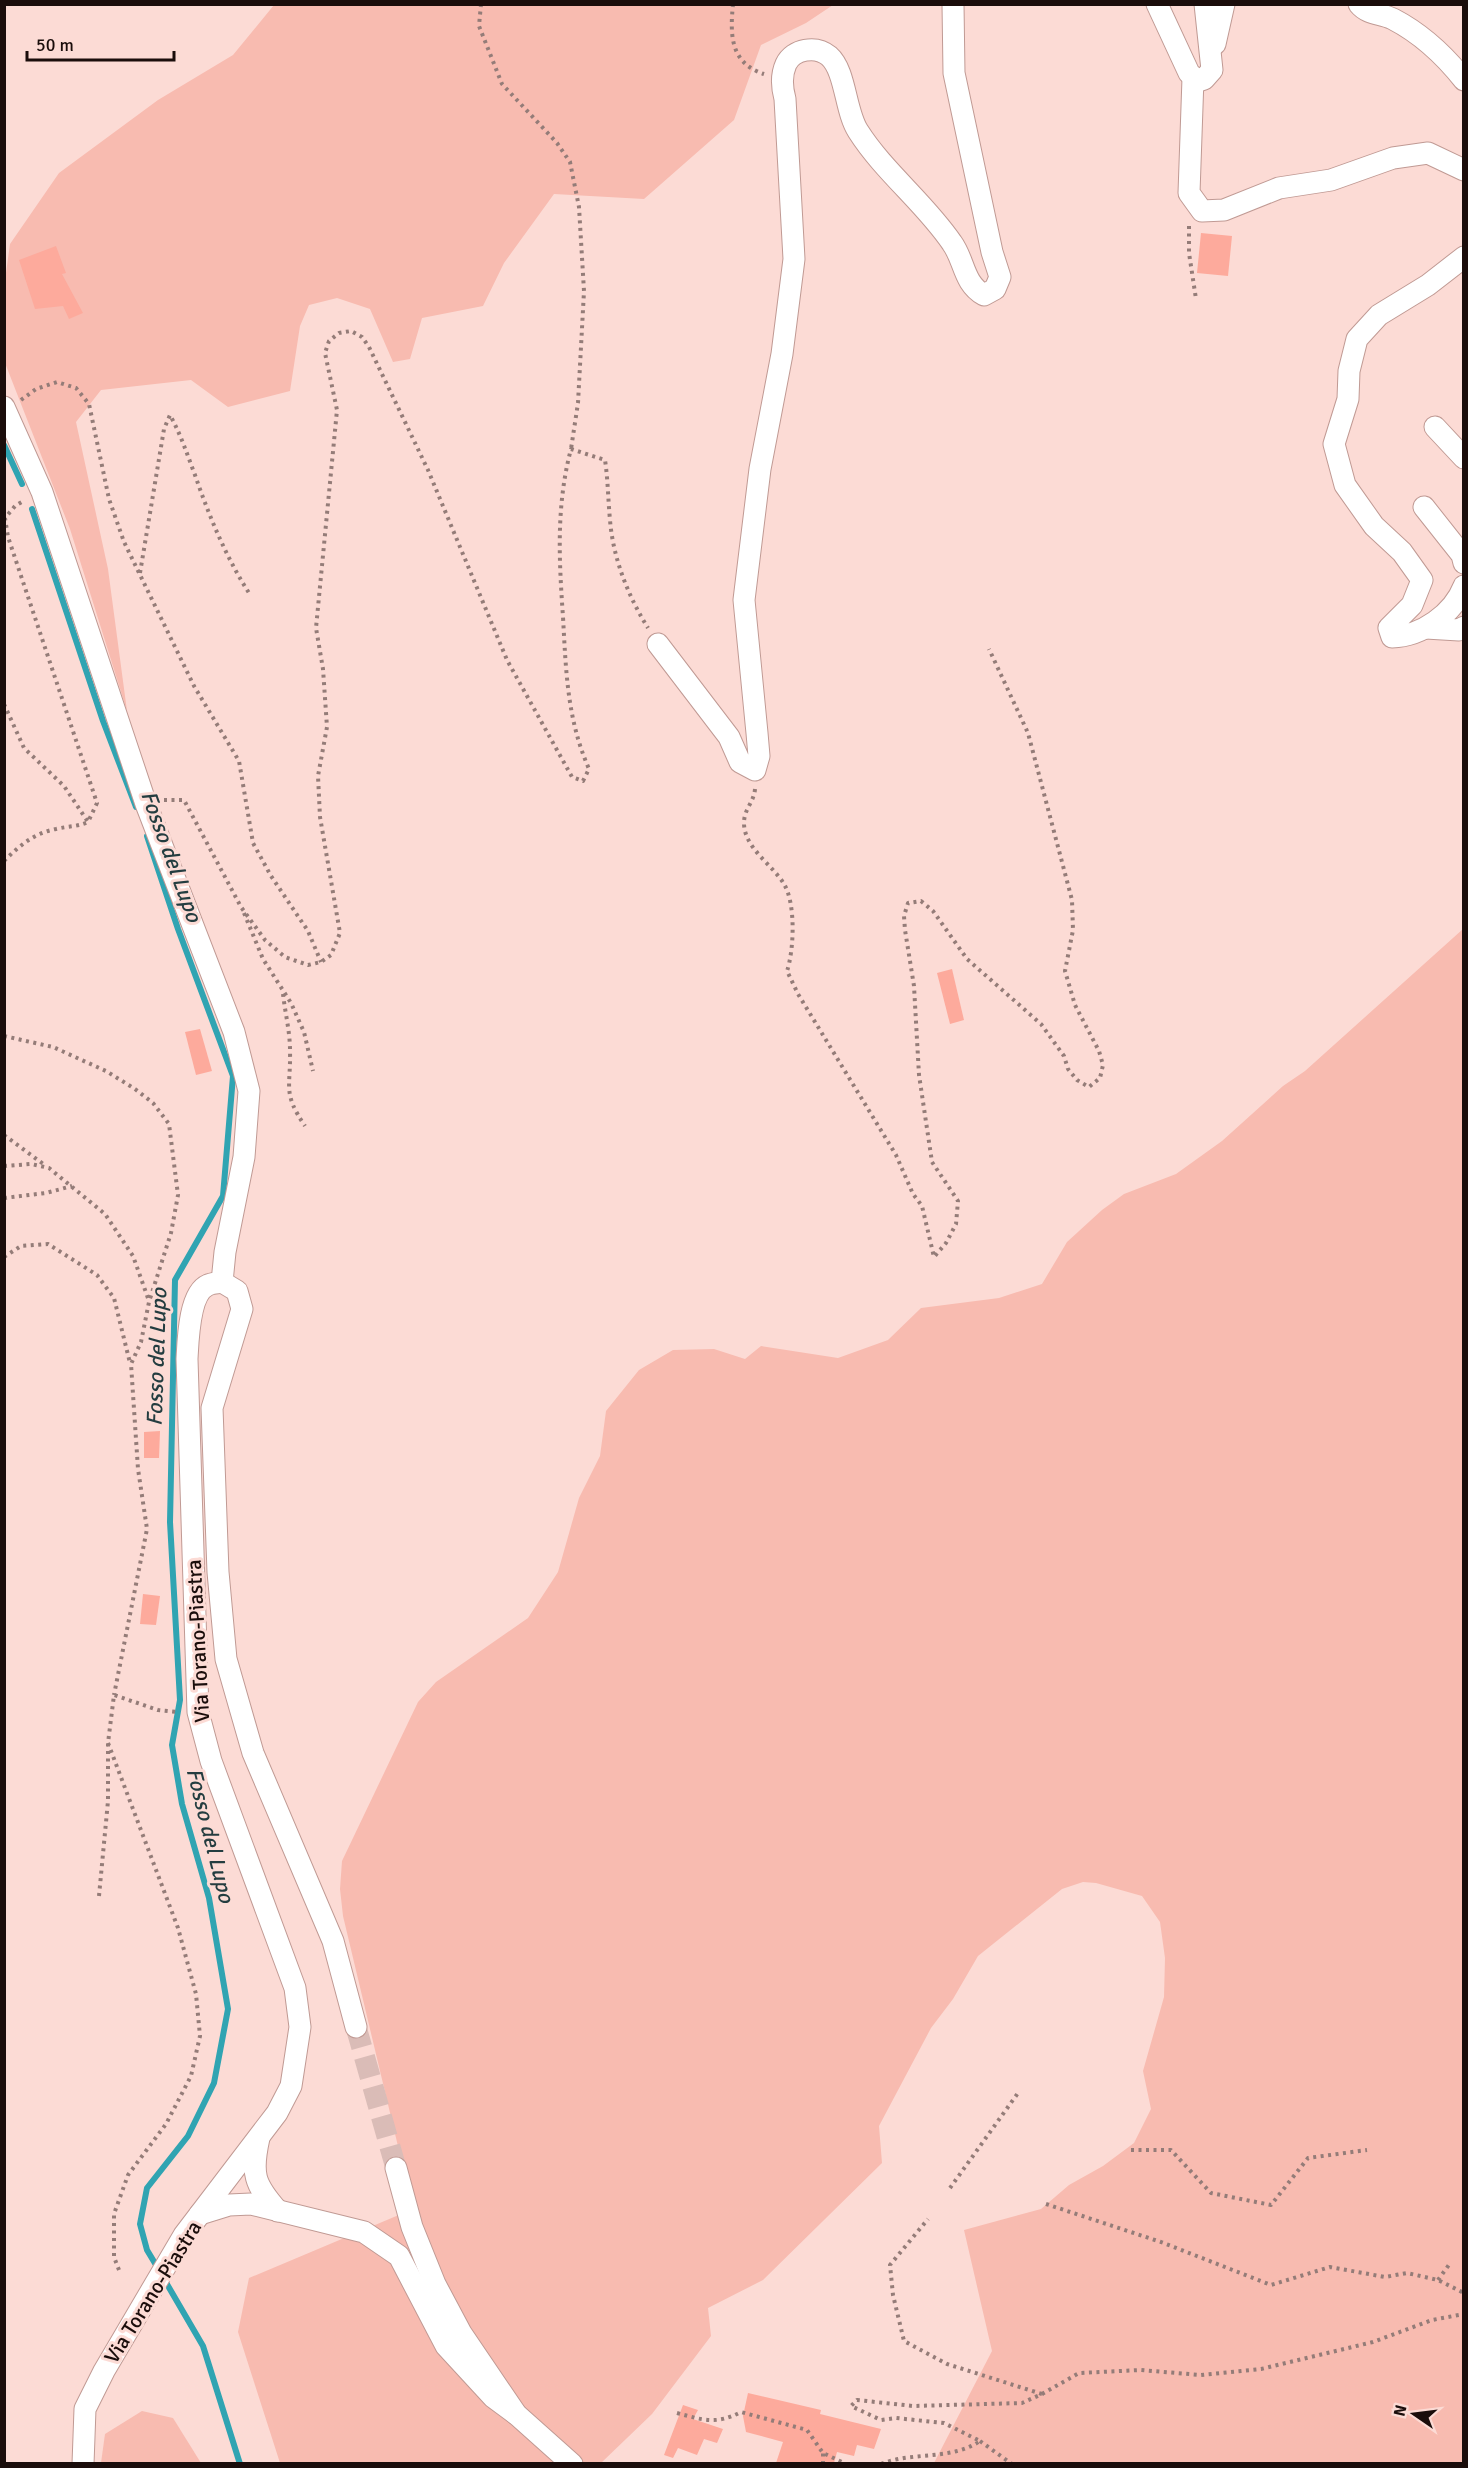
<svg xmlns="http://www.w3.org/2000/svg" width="1468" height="2468" font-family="Signika,sans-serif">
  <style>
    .green { fill: #f8bbb0 }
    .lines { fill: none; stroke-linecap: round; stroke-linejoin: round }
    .stream { stroke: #30a4b2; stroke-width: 6 }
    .building { fill: #fdaa9c }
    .minor-tunnel { stroke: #dabcb7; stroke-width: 21; stroke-dasharray: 21 10; stroke-linecap: butt }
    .minor-casing { stroke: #c09a94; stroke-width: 23 }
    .path { stroke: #947c78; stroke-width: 4; stroke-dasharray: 3 4.5; stroke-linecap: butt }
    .minor { stroke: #fff; stroke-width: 21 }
    .labels { text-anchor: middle; stroke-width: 6; stroke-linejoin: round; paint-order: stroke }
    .street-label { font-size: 21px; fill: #1a0d0b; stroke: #fcdbd5 }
    .water-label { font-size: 22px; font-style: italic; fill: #243d40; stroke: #fcdbd5 }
  </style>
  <rect width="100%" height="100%" fill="#fcdbd5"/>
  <g class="green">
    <path d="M274 5H833L806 23 761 45 734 120 644 199 554 194 504 263 483 306 422 318 410 359 393 362 370 309 337 298 309 305 300 326 290 391 228 407 191 380 101 390 76 422 108 569 127 711 70 529 5 363V280L10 244 59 173 158 100 233 55Z"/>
    <path d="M1463 929V2463H934L992 2351 964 2230 1041 2209 1069 2185 1103 2166 1134 2143 1151 2109 1143 2071 1164 1997 1165 1958 1160 1922 1142 1896 1096 1883 1083 1882 1062 1889 978 1956 953 1999 931 2028 879 2126 882 2163 763 2280 708 2308 711 2336 652 2414 601 2463H280L238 2332 249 2278 413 2209 343 1916 340 1889 342 1861 418 1702 436 1682 528 1618 558 1572 579 1498 600 1456 606 1411 639 1370 673 1350 714 1349 745 1359 761 1346 838 1358 888 1340 921 1308 999 1298 1042 1284 1067 1242 1102 1210 1124 1194 1176 1174 1222 1141 1283 1086 1305 1071Z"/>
    <path d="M142 2411 173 2418 201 2463H101L105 2434Z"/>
  </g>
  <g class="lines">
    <g class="stream">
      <path d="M4 445 22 484"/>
      <path d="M32 509 103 721 136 807"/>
      <path d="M147 836 178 929 233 1076 223 1196 175 1280 170 1522 180 1700 172 1745 182 1804 209 1898 228 2009 214 2083 188 2136 147 2188 140 2224 147 2250 159 2270"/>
      <path d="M164 2279 203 2346 240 2464"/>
    </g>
  </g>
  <g class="building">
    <path d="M1201 233 1232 236 1228 276 1197 273Z"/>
    <path d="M56 246 66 273 62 274 83 313 69 319 63 306 35 309 19 260Z"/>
    <path d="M952 969 964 1020 950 1024 937 973Z"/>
    <path d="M200 1029 212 1071 196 1075 185 1032Z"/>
    <path d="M160 1431 159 1458H144V1432Z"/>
    <path d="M143 1594 160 1596 156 1625 140 1624Z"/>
    <path d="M748 2393 821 2410 820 2414 881 2429 874 2449 857 2445 854 2456 837 2452 834 2463H776L783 2442 746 2432 743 2416Z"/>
    <path d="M683 2405 698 2410 693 2419 723 2429 717 2443 704 2439 697 2455 678 2448 673 2458 664 2455Z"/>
  </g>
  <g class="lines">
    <path class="minor-tunnel" d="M356 2027 396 2168"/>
    <defs>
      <g id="minor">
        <path d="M1157 4 1189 73 1198 81 1204 79 1212 70 1205 4"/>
        <path d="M1359 4C1368 15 1381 13 1393 19 1420 33 1445 56 1464 80"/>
        <path d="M1215 44 1224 4"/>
        <path d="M1193 78 1189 193 1202 211 1224 210 1279 188 1331 180 1393 158 1428 153 1464 170"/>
        <path d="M1464 257 1428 285 1379 315 1357 339 1349 371 1348 399 1334 444 1345 485 1374 526 1402 552 1422 580 1412 605 1389 628 1392 637C1422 636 1453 614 1464 586"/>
        <path d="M4 407 42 492 146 804 234 1032 249 1091 244 1157 225 1252 222 1282"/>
        <path d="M1435 427 1464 458"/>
        <path d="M1424 507 1462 555 1464 563"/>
        <path d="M1426 628 1459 630 1464 627"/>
        <path d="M658 644 729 737 740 762 755 770 759 756 757 733 744 600 760 469 782 354 794 259 785 99C782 88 781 75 786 64 793 49 816 45 829 56 846 71 845 111 858 131 884 172 925 203 952 243 965 261 963 283 984 295L995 289 1000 277 992 252 954 73 953 4"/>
        <path d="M222 1282 237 1291 242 1309 212 1408 218 1572 226 1659 253 1753 333 1941 356 2027"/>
        <path d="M259 2138C251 2174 254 2184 278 2211"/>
        <path d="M396 2168 412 2227 435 2284 461 2333 516 2414 572 2464"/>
        <path d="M200 2214 229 2205 251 2204 364 2232 399 2256 446 2346 493 2397 516 2414"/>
        <path d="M83 2464 85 2409 104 2371 184 2235 277 2113 291 2086 300 2027 295 1988 211 1761 198 1712 187 1359C188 1341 189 1293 208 1285 212 1283 218 1283 222 1282"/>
      </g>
    </defs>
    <use href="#minor" class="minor-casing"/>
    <g class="path">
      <path d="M481 4 479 26 502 84 557 143 570 162 579 207 584 291 578 403 571 449"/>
      <path d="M733 4C730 35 730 63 764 74"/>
      <path d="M1189 226V253L1196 299"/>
      <path d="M21 400 36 389 57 382 76 388 89 404 109 499 124 542 194 686 239 761 253 843 271 876 308 931 321 962"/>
      <path d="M140 573 164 429 170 415C181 435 187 454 195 475 209 516 226 557 249 593"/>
      <path d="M4 704 24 748 64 786 88 822 97 803 8 537 5 518 15 506 25 500"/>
      <path d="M755 789C754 802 744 809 744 823 744 848 772 864 784 884 796 904 794 950 787 971L798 994 896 1155 913 1194 922 1206 934 1257 946 1243 956 1224 958 1201 932 1162 919 1075 914 986 905 930 904 916 908 903 921 901 933 911 967 959 1041 1024 1064 1056 1068 1069 1077 1080 1089 1087 1100 1078 1103 1065 1099 1051 1075 1005 1065 971 1073 930 1072 900 1028 733 989 649"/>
      <path d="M164 800H184L241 907 265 940 285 957 308 965 321 962 331 955 340 933 320 817 318 776 327 727 323 669 316 628 337 410 325 353 329 341 339 333 351 331 362 337 369 347 428 470 507 660 572 777 583 781 589 769C567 719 566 671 563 617 559 559 556 506 571 449L605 460C608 480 608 499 610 520 613 558 628 596 648 628"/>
      <path d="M4 861C19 846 34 833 56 829 68 826 77 827 88 822"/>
      <path d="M244 913 263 959 291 1003 304 1032 313 1071"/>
      <path d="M283 994C285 1012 290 1032 290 1050 291 1088 282 1092 305 1126"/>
      <path d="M4 1036 53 1047 106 1071 135 1089 153 1103 169 1124 178 1195 171 1233 149 1302 141 1342 131 1364 138 1469 147 1529 114 1695"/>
      <path d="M4 1135 46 1166"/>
      <path d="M4 1166 31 1164 49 1168 105 1214 133 1256 149 1301"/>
      <path d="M4 1198 46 1193 72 1186"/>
      <path d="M4 1257 21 1246 48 1244 97 1275 114 1298 130 1363"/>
      <path d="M108 1743 178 1928 196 1994 200 2036 191 2076 166 2124 128 2175 114 2214V2257L119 2270"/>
      <path d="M99 1896 108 1801V1743L114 1695 158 1710 178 1712"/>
      <path d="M1131 2150H1171L1211 2193 1271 2205 1308 2158 1367 2150"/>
      <path d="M950 2188 1018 2093"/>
      <path d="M1046 2204 1161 2242 1271 2285 1330 2267 1385 2277 1407 2273 1438 2280 1464 2293"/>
      <path d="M1438 2280 1451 2262"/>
      <path d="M1042 2394 1079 2373 1141 2370 1201 2375 1261 2369 1373 2342 1432 2320 1464 2314"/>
      <path d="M677 2413C703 2420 716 2425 741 2412L807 2430 823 2453 846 2464"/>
      <path d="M980 2441 1012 2464"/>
      <path d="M823 2464V2453"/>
      <path d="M881 2464C914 2451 950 2461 980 2441L944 2423 896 2418 881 2420 851 2406 857 2400 913 2406 1022 2403 1042 2394 947 2364 904 2341 893 2295 890 2265 928 2219"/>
    </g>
    <use href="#minor" class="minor"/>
  </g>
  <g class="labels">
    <g class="street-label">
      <text transform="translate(198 1641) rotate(-93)" y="7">Via Torano-Piastra</text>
      <text transform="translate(153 2292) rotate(-58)" y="7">Via Torano-Piastra</text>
    </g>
    <g class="water-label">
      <text transform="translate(172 856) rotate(70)" y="8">Fosso del Lupo</text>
      <text transform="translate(156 1357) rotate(-88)" y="8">Fosso del Lupo</text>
      <text transform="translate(211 1835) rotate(76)" y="8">Fosso del Lupo</text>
    </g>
  </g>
  <rect width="1468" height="2468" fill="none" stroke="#1a0d0b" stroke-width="12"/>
  <g transform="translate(1414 2414) rotate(284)" stroke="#fcdbd5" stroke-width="4.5" paint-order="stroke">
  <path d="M0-4.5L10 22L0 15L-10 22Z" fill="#1a0d0b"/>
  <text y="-9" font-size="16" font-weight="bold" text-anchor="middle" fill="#1a0d0b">N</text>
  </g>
  <path d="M27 51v9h147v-9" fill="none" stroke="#1a0d0b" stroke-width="3"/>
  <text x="36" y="51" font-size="18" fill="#1a0d0b" stroke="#fcdbd5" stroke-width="4.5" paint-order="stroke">50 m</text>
</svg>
